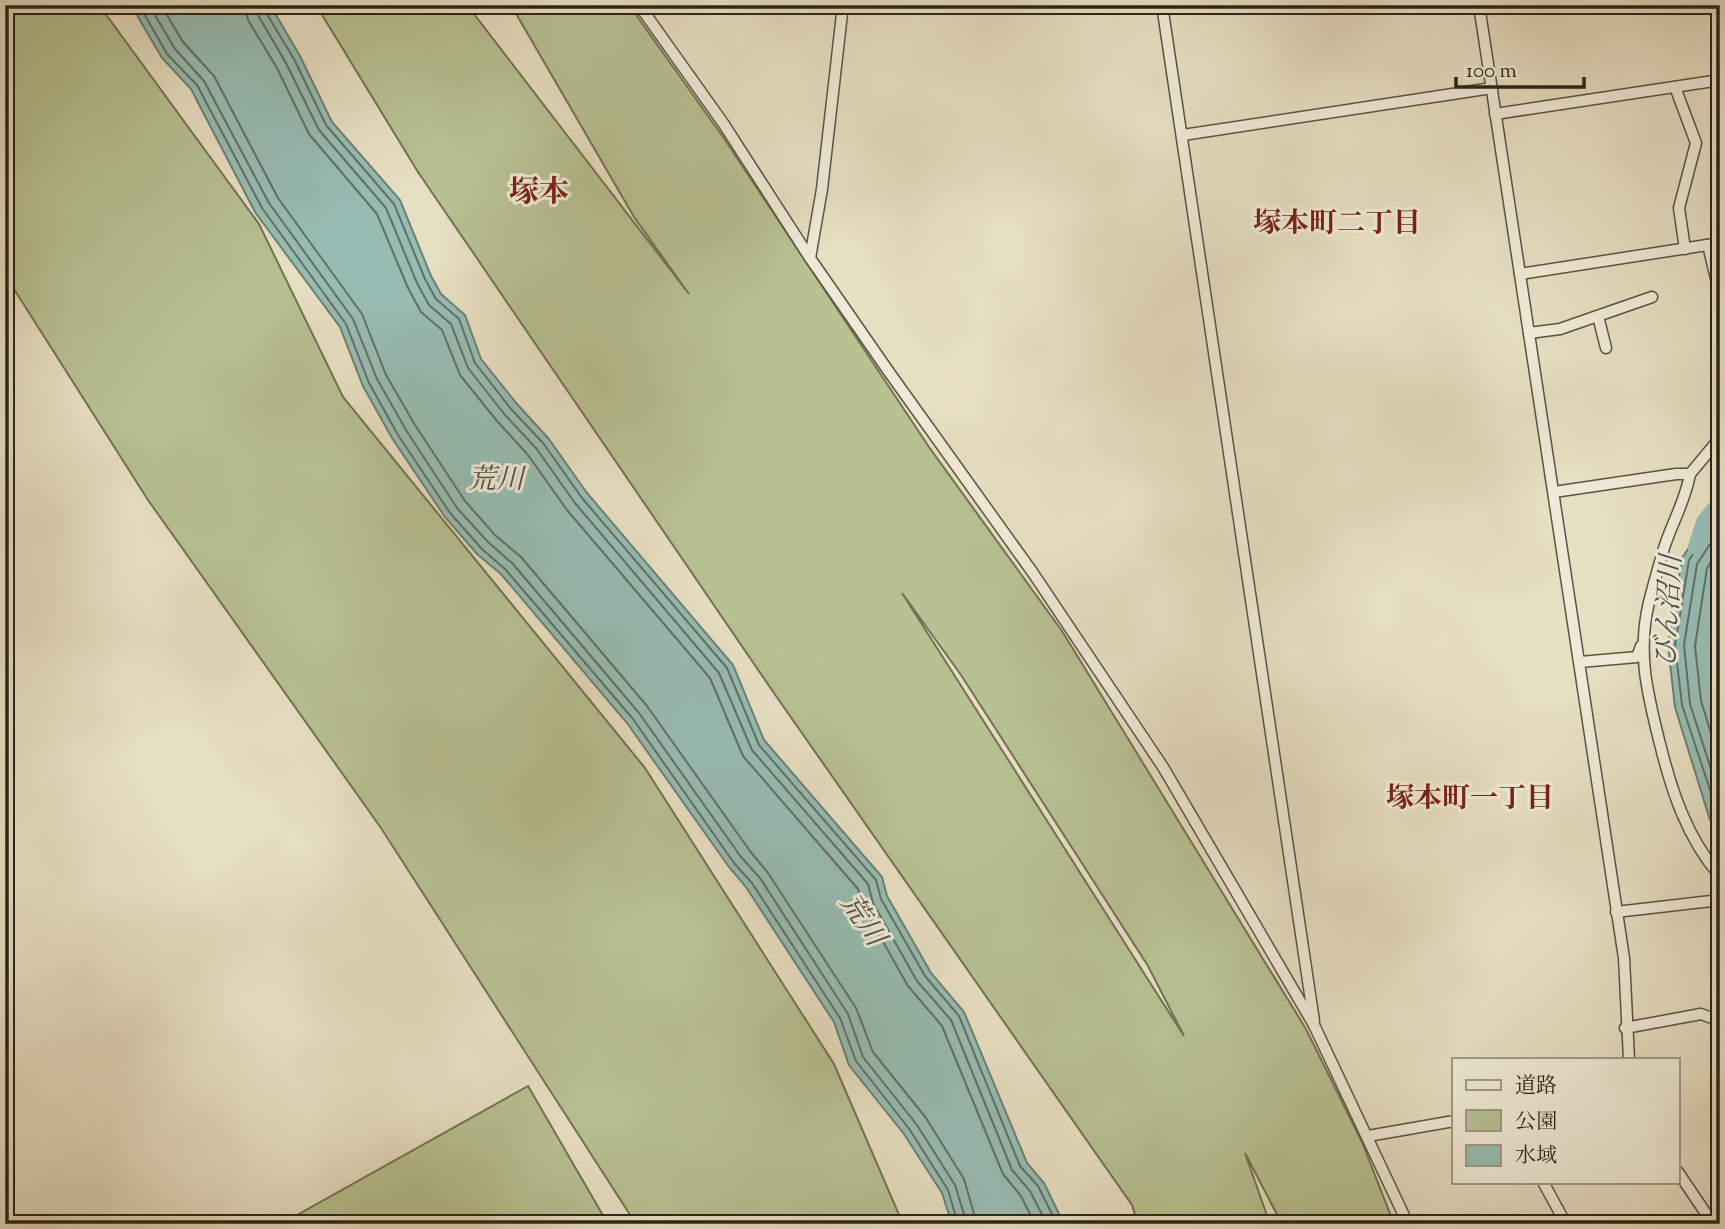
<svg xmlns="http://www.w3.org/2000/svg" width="1725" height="1229" font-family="'Sorts Mill Goudy','Noto Serif JP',serif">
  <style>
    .green { fill: #b7c192; stroke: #727256; stroke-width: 2; fill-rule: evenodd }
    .water { fill: #97bdb3; stroke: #6c8076; stroke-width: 2 }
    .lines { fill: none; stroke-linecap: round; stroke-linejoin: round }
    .shore { stroke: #627066; stroke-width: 2 }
    .river { stroke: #97bdb3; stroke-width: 16 }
    .minor-casing { stroke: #5b5344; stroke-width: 13 }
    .minor { stroke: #efead7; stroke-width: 10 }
    .labels { text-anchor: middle; stroke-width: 6; stroke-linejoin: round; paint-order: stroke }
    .neighbourhood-label { font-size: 28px; font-weight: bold; fill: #7a1f14; stroke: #efead7 }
    .water-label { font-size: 28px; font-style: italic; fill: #4c5248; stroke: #efead7 }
    .quarter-label { font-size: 30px; font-weight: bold; fill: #7a1f14; stroke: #efead7 }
  </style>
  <rect width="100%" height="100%" fill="#e7dfc2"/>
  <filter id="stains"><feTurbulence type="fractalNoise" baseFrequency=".00286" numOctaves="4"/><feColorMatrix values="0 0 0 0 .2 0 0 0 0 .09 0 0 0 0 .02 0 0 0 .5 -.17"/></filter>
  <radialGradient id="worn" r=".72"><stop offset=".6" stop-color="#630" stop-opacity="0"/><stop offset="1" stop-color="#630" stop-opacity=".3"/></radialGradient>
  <g class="green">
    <path d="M5 5H99L259 224 343 397 645 768 834 1064 903 1224H636L381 828 148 500 5 275Z"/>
    <path d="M316 5H467L689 294 634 217 511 5H629L723 137 929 447 1062 631 1306 1029 1362 1142 1394 1224H1282L1245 1153 1270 1224H1138L1132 1205 776 696 418 172ZM902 593 961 675 1148 966 1184 1036Z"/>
    <path d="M528 1086 608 1224H281Z"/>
  </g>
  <g class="water">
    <path d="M131 5H270L300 56 332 122 400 200 431 276 441 294 465 315 481 359 517 404 548 438 587 493 733 665 764 740 882 877 887 896 931 973 964 1012 1027 1163 1044 1183 1064 1224H952L942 1193 904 1134 849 1065 834 1022 746 887 729 867 627 723 501 574 477 554 445 517 392 438 363 386 340 327 255 212 191 89 162 58Z"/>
    <path d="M1720 501V832L1710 820 1675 707 1668 645 1682 558Z"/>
  </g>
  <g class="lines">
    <g class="shore">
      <path d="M139 5 167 54 197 85 262 208 346 324 369 383 398 435 450 513 482 549 506 570 633 719 734 863 752 883 840 1018 856 1061 910 1130 948 1190 958 1224"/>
      <path d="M149 5 175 49 204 81 269 203 353 319 377 379 406 430 457 508 488 542 513 564 639 713 741 857 760 878 848 1014 863 1057 917 1125 955 1185 967 1224"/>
      <path d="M161 5 183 42 214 76 278 198 362 314 386 375 415 425 465 501 495 535 521 557 647 706 750 851 768 873 856 1008 873 1052 926 1118 964 1179 977 1224"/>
      <path d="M245 5 248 20 277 68 309 134 377 214 408 288 421 312 442 330 460 375 497 421 528 455 567 510 710 678 743 756 858 889 864 908 908 986 942 1026 1003 1174 1021 1196 1035 1224"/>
      <path d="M256 5 258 15 286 63 319 130 386 208 417 283 429 305 451 324 468 368 505 415 536 448 575 503 719 673 752 750 868 884 873 903 917 981 951 1020 1012 1170 1030 1191 1047 1224"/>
      <path d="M265 5V11L294 59 326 125 394 204 425 279 436 299 459 319 475 363 511 409 543 443 582 498 727 668 759 745 876 880 881 899 925 976 959 1016 1020 1166 1038 1186 1057 1224"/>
      <path d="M1720 514 1689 560 1675 645 1682 705 1720 820"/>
      <path d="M1720 529 1697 564 1684 645 1690 704 1720 797"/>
      <path d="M1720 548 1707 568 1695 646 1701 701 1720 762"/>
    </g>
    <path class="river" d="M1696 547 1704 522 1720 502"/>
    <defs>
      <g id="minor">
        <path d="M639 5 723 123 810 258 889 372 1033 573 1163 767 1314 1025 1408 1224"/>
        <path d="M1162 5 1314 1021"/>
        <path d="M1479 5 1624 958 1629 1059"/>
        <path d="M1675 87 1696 143 1679 208 1685 249"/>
        <path d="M1495 114 1720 80"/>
        <path d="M1183 135 1492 88"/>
        <path d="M1708 245 1720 295"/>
        <path d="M810 258 822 189 843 5"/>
        <path d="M1520 274 1720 243"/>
        <path d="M1598 316 1606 348"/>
        <path d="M1529 333 1560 329 1652 297"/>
        <path d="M1690 474C1686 499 1673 521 1665 545 1659 564 1654 583 1649 602 1637 652 1647 692 1659 740 1671 789 1686 837 1720 876"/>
        <path d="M1554 492 1676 474H1690L1720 438"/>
        <path d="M1580 662 1637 657 1641 646"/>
        <path d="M1616 912 1720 900"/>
        <path d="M1625 1028 1701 1014 1720 1021"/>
        <path d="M1368 1136 1454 1121"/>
        <path d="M1678 1172 1713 1224"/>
        <path d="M1543 1182 1566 1224"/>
      </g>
    </defs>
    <use href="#minor" class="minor-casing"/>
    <use href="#minor" class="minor"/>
  </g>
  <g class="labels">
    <g class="neighbourhood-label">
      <text x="1337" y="232">塚本町二丁目</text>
      <text x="1470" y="807">塚本町一丁目</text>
    </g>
    <g class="water-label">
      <text x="496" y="488">荒川</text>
      <text transform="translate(1667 611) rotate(-87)" y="10">びん沼川</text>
      <text transform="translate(864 919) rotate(56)" y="10">荒川</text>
    </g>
    <g class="quarter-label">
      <text x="539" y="201">塚本</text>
    </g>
  </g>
  <rect width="1725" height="1229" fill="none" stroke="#e7dfc2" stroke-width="28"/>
  <rect x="7" y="7" width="1711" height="1215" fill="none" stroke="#2c241a" stroke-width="3.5"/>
  <rect x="14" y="14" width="1697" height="1201" fill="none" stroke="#2c241a" stroke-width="2"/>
  <rect x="1452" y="1058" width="228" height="126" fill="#efead7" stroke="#a19b8b" stroke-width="2"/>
  <rect x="1466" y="1080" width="35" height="10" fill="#efead7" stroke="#a19b8b" stroke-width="2"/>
  <text x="1515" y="1092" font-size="21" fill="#2c241a">道路</text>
  <rect x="1466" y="1110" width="35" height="21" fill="#b7c192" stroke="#a19b8b" stroke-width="2"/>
  <text x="1515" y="1128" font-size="21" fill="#2c241a">公園</text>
  <rect x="1466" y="1145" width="35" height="21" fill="#97bdb3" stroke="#a19b8b" stroke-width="2"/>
  <text x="1515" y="1162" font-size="21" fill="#2c241a">水域</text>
  <path d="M1456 77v10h128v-10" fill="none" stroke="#2c241a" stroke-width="3.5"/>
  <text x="1466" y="77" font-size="21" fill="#2c241a" stroke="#efead7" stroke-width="5" paint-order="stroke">100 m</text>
  <rect width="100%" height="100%" filter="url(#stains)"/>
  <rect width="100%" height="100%" fill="url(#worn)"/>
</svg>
